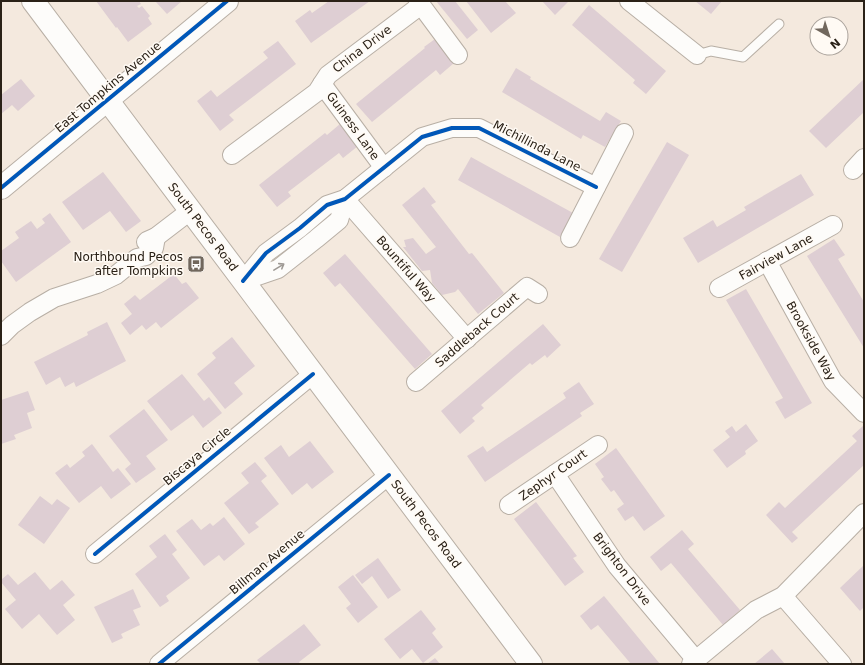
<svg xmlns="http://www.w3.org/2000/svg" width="865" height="665" font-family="'DejaVu Sans',sans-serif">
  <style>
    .building { fill: #deced3 }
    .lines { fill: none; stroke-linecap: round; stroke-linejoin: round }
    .service-casing { stroke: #b8afa5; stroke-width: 11 }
    .minor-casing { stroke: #b8afa5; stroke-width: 20 }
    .tertiary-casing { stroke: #b8afa5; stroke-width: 24 }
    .primary-casing { stroke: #b8afa5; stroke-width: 24 }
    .service { stroke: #fdfcfa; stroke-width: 9 }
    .minor { stroke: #fdfcfa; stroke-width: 18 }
    .tertiary { stroke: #fdfcfa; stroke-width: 22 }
    .primary { stroke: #fdfcfa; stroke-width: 22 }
    .cycleway-casing { stroke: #fffaf4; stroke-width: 6 }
    .cycleway { stroke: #0057b8; stroke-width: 4 }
    .oneway { stroke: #9e9994 }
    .labels { text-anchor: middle; stroke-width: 3; stroke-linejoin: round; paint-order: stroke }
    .street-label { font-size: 12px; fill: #2a2117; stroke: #fffaf4 }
    .poi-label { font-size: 12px; fill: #2a2117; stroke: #fffaf4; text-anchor: end }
  </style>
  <rect width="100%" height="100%" fill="#f4e9de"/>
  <g class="building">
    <path d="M96 1H139L141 4 137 6 139 8 142 6 150 16 148 18 152 24 128 42 117 27 116 28Z"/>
    <path d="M155 1H182L167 14Z"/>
    <path d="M329 1H370L311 43 295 21 310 10 312 13Z"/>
    <path d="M436 1H455L478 30 467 39Z"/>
    <path d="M466 1H501L502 2 505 1 516 13 491 33Z"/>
    <path d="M542 1H569L555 15Z"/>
    <path d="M695 1H722L711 14Z"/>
    <path d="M589 5 666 71 646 94 633 83 635 80 572 25Z"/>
    <path d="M435 39 454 63 440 75 436 70 372 122 356 104 425 48 424 47Z"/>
    <path d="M278 41 296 64 229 115 234 120 220 131 197 101 211 90 217 97 268 58 263 52Z"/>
    <path d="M516 68 531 77 530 79 600 121 606 112 621 121 605 147 583 135 581 139 502 92Z"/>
    <path d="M21 79 35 96 18 111 12 105 1 114V95Z"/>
    <path d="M864 79V112L826 148 809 131Z"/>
    <path d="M340 124 358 146 343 158 339 153 288 192 291 196 277 207 259 185 325 133 327 135Z"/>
    <path d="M667 142 689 155 622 272 599 259Z"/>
    <path d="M471 157 573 213 560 237 458 180Z"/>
    <path d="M103 172 141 221 126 232 110 211 83 230 62 202Z"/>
    <path d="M801 174 814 195 698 263 683 238 713 220 717 227 746 210 744 207Z"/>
    <path d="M424 187 436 202 431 205 469 254 472 253 504 293 478 314 458 289 455 292 442 295 432 283 430 270 422 271 403 247H406L404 240 413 238 426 254 436 247 402 205Z"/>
    <path d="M50 213 71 242 16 282 1 261V251L19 238 15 232 31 221 37 229 45 223 42 219Z"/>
    <path d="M834 239 845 255 838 259 864 302V348L807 256Z"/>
    <path d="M345 254 432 354 415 369 340 283 335 287 323 273Z"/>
    <path d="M174 274 182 284 186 282 199 298 161 328 156 322 146 330 142 325 130 335 121 323 132 314 124 304 135 295 140 300Z"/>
    <path d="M746 289 812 403 785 419 775 402 783 398 726 300Z"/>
    <path d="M107 322 126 361 76 387 74 382 65 387 60 377 46 385 34 362 88 335 87 332Z"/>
    <path d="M543 324 561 345 547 358 545 355 532 365 530 363 481 405 484 408 472 418 475 421 460 434 441 411Z"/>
    <path d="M232 337 255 366 234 383 243 394 225 409 197 374 216 358 212 353Z"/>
    <path d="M182 374 204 401 209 397 222 413 203 428 193 415 171 431 147 401Z"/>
    <path d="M579 382 594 404 580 413 582 416 485 482 467 456 483 446 487 452 566 398 563 393Z"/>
    <path d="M28 391 35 410 27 413 32 428 14 435 16 439 1 444V400Z"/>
    <path d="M144 409 168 440 146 456 156 469 136 483 125 469 131 464 109 436Z"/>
    <path d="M746 424 758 441 745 451 746 454 727 468 713 450 730 437 725 431 732 426 736 432Z"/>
    <path d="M864 425V465L792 532 798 538 792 543 766 515 779 502 785 508 857 441 852 436Z"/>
    <path d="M310 441 334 472 312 489 307 483 292 495 264 458 281 445 289 457Z"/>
    <path d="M92 444 113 472 118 468 131 484 111 499 101 486 79 503 55 473 67 464 70 468 85 456 82 452Z"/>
    <path d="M616 448 665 516 644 531 633 516 625 521 617 509 624 504 614 490 611 492 601 479 604 477 595 464Z"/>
    <path d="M255 462 267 476 261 481 279 504 255 523 259 527 249 534 224 503 249 483 241 473Z"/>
    <path d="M40 496 52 505 57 499 70 508 44 544 18 525Z"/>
    <path d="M536 502 577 556 573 558 584 572 565 586 514 519Z"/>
    <path d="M224 517 245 544 224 561 219 555 204 566 176 531 192 519 201 530 210 523 213 526Z"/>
    <path d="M682 530 694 544 688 549 740 610 723 625 671 563 661 571 650 557Z"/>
    <path d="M165 534 177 550 172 554 190 578 166 596 169 601 160 607 135 574 157 557 149 546Z"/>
    <path d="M378 558 401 590 388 599 372 576 362 584 355 575Z"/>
    <path d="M864 565V607L860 611 840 588Z"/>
    <path d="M35 572 50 590 62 580 75 595 63 605 75 620 57 635 39 614 22 629 5 609 16 600 1 582V580L8 574 18 585Z"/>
    <path d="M353 575 378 607 358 623 346 608 351 604 338 587Z"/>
    <path d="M133 589 141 607 133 610 140 625 121 634 123 638 112 643 94 607Z"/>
    <path d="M604 596 660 664H631L598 625 591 630 580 616Z"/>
    <path d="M421 610 436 629 432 633 443 647 423 663 412 649 400 659 384 639Z"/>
    <path d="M304 624 321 645 299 662 300 664H261L257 660Z"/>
    <path d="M772 649 785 664H754Z"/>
    <path d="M435 658 440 664H427Z"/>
  </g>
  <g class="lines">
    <defs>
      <path id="service" d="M697 55 711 51 743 57 779 24"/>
      <g id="minor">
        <path d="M418 1 458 55"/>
        <path d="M629 1 697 55"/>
        <path d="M322 84 384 168"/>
        <path d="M232 155 317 92 328 75 421 5"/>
        <path d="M853 170 864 158"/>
        <path d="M345 199 467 339"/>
        <path d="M570 238 624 133"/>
        <path d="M146 242 147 241 156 237 190 211"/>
        <path d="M767 261 833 381 864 413"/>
        <path d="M243 281 266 253 300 228 327 205 345 199 422 137 452 128H479L596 187"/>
        <path d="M243 281 278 269 316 239 339 220 345 199"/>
        <path d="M719 288 833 225"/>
        <path d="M1 336 12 325 30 312 54 298 97 284 116 275 137 258 146 256 154 248 156 237"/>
        <path d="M416 382 527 287 538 294"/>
        <path d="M555 474 617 566 696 660"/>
        <path d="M509 505 598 445"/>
        <path d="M95 554 313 374"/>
        <path d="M783 596 842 664"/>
        <path d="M159 664 389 475"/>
        <path d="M691 664 756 610 783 596 864 513"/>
      </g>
      <path id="tertiary" d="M1 188 227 1"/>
      <path id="primary" d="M33 1 531 664"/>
    </defs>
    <use href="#service" class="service-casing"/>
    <use href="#minor" class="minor-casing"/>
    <use href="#tertiary" class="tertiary-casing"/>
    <use href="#primary" class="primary-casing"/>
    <use href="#service" class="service"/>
    <use href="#minor" class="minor"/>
    <use href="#tertiary" class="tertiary"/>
    <use href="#primary" class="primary"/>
    <defs>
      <g id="cycleway">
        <path d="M1 188 227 1"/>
        <path d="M243 281 266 253 300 228 327 205 345 199 422 137 452 128H479L596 187"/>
        <path d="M95 554 313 374"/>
        <path d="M159 664 389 475"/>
      </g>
    </defs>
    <use href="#cycleway" class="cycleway-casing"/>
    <use href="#cycleway" class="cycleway"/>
  </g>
  <defs><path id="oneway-shaft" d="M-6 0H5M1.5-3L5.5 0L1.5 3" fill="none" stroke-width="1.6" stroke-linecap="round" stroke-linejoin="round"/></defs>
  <use class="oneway" href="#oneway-shaft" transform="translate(279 267) rotate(-31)"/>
  <defs>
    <symbol id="bus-square" viewBox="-11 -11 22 22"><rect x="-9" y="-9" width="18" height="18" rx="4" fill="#71675d" stroke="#fffaf4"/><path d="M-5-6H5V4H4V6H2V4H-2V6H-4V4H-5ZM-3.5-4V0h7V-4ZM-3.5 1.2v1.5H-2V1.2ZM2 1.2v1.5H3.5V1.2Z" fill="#fff"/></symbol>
  </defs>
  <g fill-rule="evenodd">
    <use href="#bus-square" x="186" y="254" width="20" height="20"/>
  </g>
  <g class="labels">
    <g class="street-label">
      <text transform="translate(362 49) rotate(-37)" y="4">China Drive</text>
      <text transform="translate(108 87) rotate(-40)" y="4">East Tompkins Avenue</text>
      <text transform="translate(353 126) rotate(54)" y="4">Guiness Lane</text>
      <text transform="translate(537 146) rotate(27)" y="4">Michillinda Lane</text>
      <text transform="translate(203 227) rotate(53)" y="4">South Pecos Road</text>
      <text transform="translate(776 257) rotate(-29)" y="4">Fairview Lane</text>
      <text transform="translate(406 269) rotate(49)" y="4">Bountiful Way</text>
      <text transform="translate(477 330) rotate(-41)" y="4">Saddleback Court</text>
      <text transform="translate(811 341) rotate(61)" y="4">Brookside Way</text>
      <text transform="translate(197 456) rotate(-40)" y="4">Biscaya Circle</text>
      <text transform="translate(553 475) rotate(-35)" y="4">Zephyr Court</text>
      <text transform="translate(426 524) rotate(53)" y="4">South Pecos Road</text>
      <text transform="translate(267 562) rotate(-40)" y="4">Billman Avenue</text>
      <text transform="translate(622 569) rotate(53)" y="4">Brighton Drive</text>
    </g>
    <g class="poi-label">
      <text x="183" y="261">Northbound Pecos<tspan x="183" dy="14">after Tompkins</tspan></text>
    </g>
  </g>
  <rect width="865" height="665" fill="none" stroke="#2a2117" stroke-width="4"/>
  <g transform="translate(829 36) rotate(141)"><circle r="19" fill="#fffaf4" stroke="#aaa39c"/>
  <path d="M0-3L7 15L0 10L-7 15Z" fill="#71675d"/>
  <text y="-6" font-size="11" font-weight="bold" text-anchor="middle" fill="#2a2117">N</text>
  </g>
</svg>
